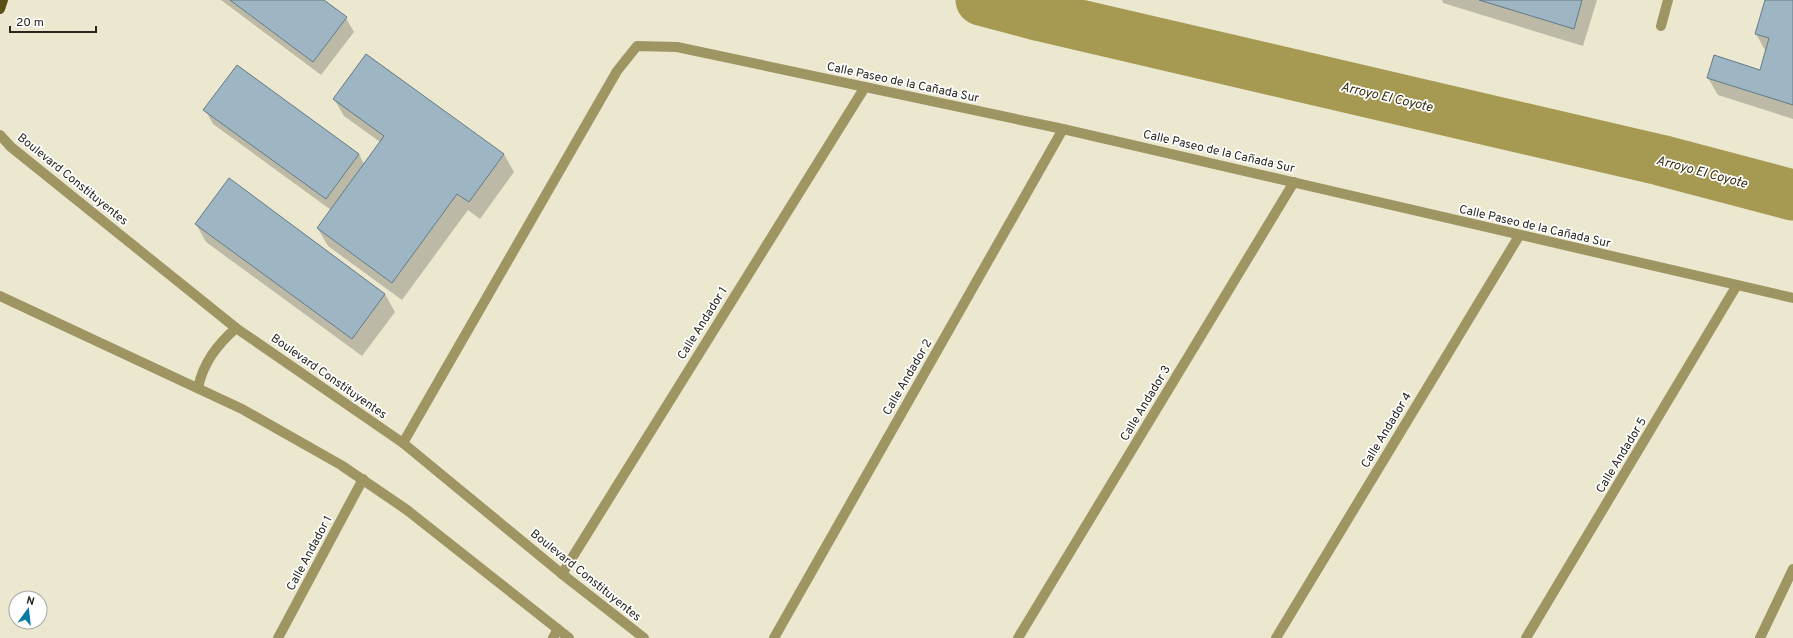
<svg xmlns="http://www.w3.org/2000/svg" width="1793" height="638" font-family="Overpass,sans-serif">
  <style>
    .shadow { fill: #0003 }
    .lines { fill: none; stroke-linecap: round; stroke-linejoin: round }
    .river { stroke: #a69a52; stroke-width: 51 }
    .building { fill: #9eb6c3; stroke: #637a86 }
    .service { stroke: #9e9563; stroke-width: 10 }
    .minor { stroke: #9e9563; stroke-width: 10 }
    .tertiary { stroke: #9e9563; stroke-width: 10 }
    .primary { stroke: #5b5115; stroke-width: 10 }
    .labels { text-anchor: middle; stroke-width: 3.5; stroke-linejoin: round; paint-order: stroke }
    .street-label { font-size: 12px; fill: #27251d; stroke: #fff }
    .water-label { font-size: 13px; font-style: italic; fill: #322c0b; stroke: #fff }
  </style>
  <rect width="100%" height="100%" fill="#ece8d0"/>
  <g class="shadow">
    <path d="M221 0H322L346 18 354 32 321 75Z"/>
    <path d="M1442 0H1597L1583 46 1443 3Z"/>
    <path d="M1766 0H1793V119L1718 95 1708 78 1760 71 1766 52 1756 34Z"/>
    <path d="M334 99 504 154 514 172 480 219 468 210 402 300 328 246 318 229 331 210 213 124 205 110 359 154 364 164 380 142 344 116Z"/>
    <path d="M196 224 385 294 395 312 362 356 206 242Z"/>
  </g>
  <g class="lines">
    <path class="river" d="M981 0 1041 16 1660 160 1793 195"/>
  </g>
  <g class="building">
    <path d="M230 0H324L347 17 313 62Z"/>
    <path d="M1479 0H1582L1574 29Z"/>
    <path d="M1765 0H1793V105L1707 78 1714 55 1760 70 1769 38 1755 34Z"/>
    <path d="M366 54 504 154 469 202 457 194 392 283 317 228 384 136 333 99Z"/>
    <path d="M237 65 359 154 326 199 203 110Z"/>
    <path d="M229 178 385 294 352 339 195 224Z"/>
  </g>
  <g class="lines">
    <path class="service" d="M1661 26 1668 0"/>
    <g class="minor">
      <path d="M403 443 617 71 637 46 677 47 1063 129 1793 298"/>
      <path d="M562 574 865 87"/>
      <path d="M278 638 363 479"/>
      <path d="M553 638 558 629"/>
      <path d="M774 638 1063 129"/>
      <path d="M1018 638 1294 182"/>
      <path d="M1276 638 1519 236"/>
      <path d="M1526 638 1737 285"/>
    </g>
    <g class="tertiary">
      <path d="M0 135 11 147 236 328 403 443 562 574 644 638"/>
      <path d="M0 296 242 409 341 465 407 510 569 638"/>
      <path d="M198 388C203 363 217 345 236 328"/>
      <path d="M1760 638 1793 569"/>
    </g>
    <path class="primary" d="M0 9 3 0"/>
  </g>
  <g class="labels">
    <g class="street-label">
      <text transform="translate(903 82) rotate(12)" y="4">Calle Paseo de la Cañada Sur</text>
      <text transform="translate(1219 151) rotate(13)" y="4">Calle Paseo de la Cañada Sur</text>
      <text transform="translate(73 179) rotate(39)" y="4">Boulevard Constituyentes</text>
      <text transform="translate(1535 226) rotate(13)" y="4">Calle Paseo de la Cañada Sur</text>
      <text transform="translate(702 323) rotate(-58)" y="4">Calle Andador 1</text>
      <text transform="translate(329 376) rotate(35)" y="4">Boulevard Constituyentes</text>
      <text transform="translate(907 377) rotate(-60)" y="4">Calle Andador 2</text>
      <text transform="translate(1145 403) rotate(-59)" y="4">Calle Andador 3</text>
      <text transform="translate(1386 430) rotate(-59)" y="4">Calle Andador 4</text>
      <text transform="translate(1621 455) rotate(-59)" y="4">Calle Andador 5</text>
      <text transform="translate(309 553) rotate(-62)" y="4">Calle Andador 1</text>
      <text transform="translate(586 575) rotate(39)" y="4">Boulevard Constituyentes</text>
    </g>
    <g class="water-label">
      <text transform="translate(1387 96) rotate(13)" y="5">Arroyo El Coyote</text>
      <text transform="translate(1702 171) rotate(15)" y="5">Arroyo El Coyote</text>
    </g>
  </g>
  <g transform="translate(28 610) rotate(15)"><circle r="19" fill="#ffffff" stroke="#a9a8a5"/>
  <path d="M0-3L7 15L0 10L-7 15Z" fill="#057aa3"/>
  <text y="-6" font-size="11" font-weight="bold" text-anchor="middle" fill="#27251d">N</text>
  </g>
  <path d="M10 26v6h86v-6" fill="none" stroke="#27251d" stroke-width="2"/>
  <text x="16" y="26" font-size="12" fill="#27251d" stroke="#ffffff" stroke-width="3" paint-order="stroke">20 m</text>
</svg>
